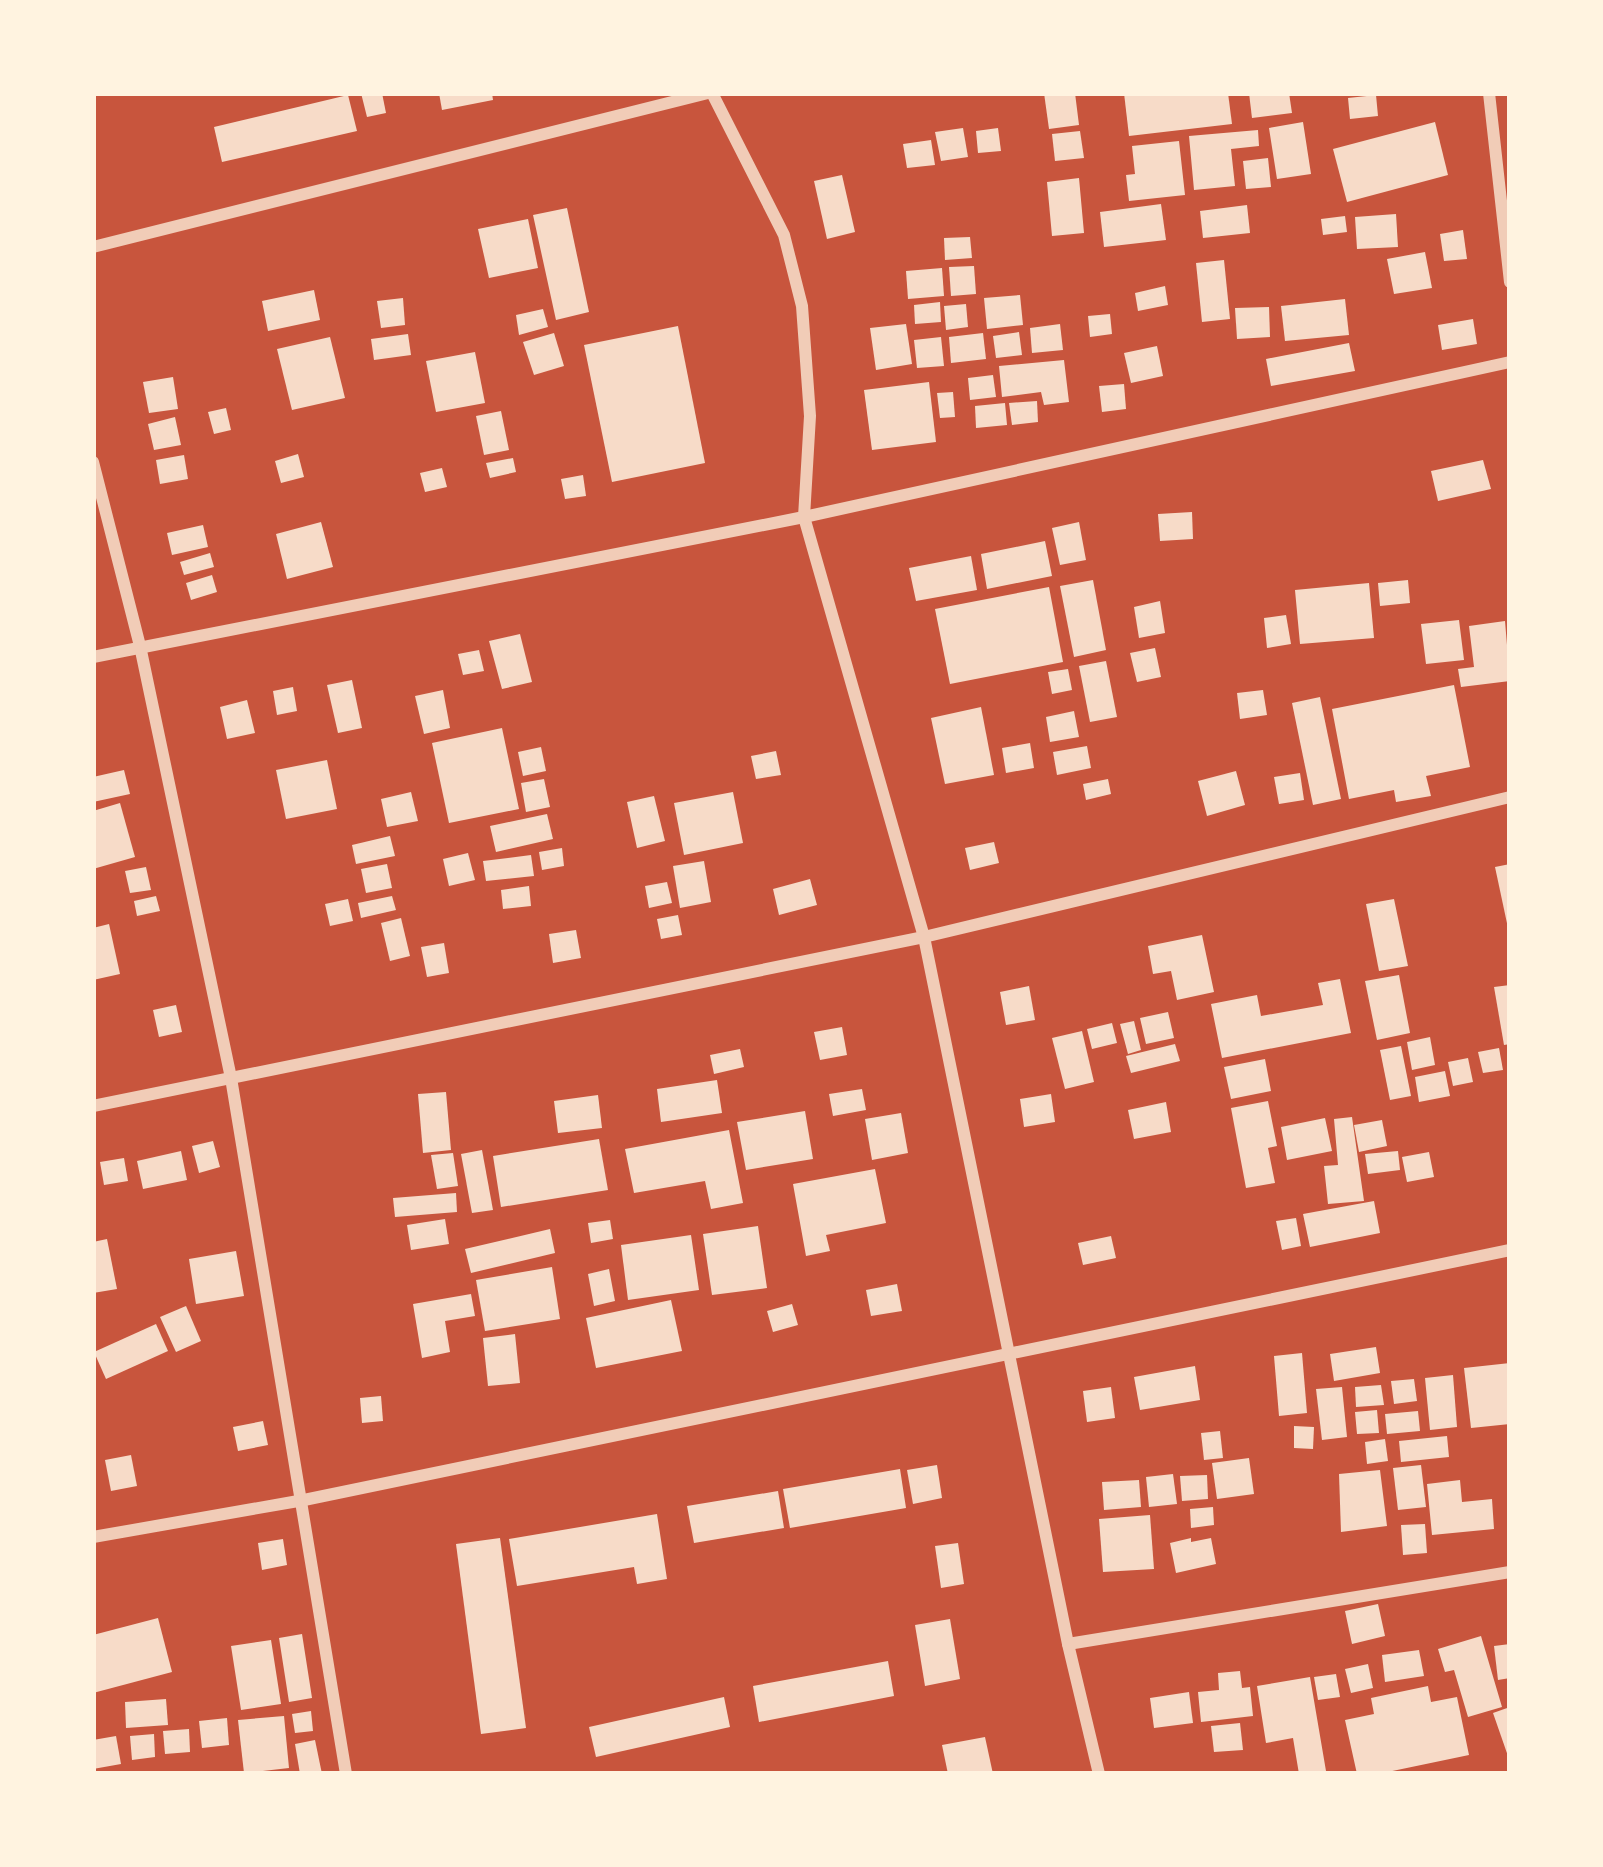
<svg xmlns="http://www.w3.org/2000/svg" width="1603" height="1867" font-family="Helvetica,sans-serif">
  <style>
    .building { fill: #f7dbc8 }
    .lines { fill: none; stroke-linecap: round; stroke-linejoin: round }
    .minor { stroke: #f1ccb7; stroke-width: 12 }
  </style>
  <rect width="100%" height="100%" fill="#c8553d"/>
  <g class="building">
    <path d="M361 93H382L386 113 367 117Z"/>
    <path d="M439 93H492L493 100 442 110Z"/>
    <path d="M1044 93H1075L1079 125 1049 129Z"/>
    <path d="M1124 93H1228L1232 124 1129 136Z"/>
    <path d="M1249 93H1289L1292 113 1252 118Z"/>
    <path d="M348 95 357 131 222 162 214 127Z"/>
    <path d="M1376 95 1378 116 1350 119 1348 98Z"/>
    <path d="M1303 122 1311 174 1277 179 1269 128Z"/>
    <path d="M1435 122 1448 175 1347 202 1333 149Z"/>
    <path d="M963 128 968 157 941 161 935 132Z"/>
    <path d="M998 128 1001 151 978 153 976 131Z"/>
    <path d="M1258 130 1259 146 1231 149 1235 186 1194 190 1189 136Z"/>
    <path d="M1080 131 1084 158 1055 161 1052 134Z"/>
    <path d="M931 140 935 165 907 168 903 144Z"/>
    <path d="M1179 141 1185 195 1129 201 1126 175 1135 174 1132 146Z"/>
    <path d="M1268 158 1271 187 1246 189 1243 161Z"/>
    <path d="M842 175 855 232 827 239 814 181Z"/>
    <path d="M1079 178 1084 233 1052 236 1047 182Z"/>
    <path d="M1161 204 1166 240 1104 247 1100 212Z"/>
    <path d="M1247 205 1250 233 1203 238 1200 211Z"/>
    <path d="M567 208 589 312 556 320 533 215Z"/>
    <path d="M1396 214 1398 247 1357 249 1355 217Z"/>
    <path d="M1345 216 1347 232 1323 235 1321 219Z"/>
    <path d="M528 219 538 268 489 278 478 229Z"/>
    <path d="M1463 230 1467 259 1444 261 1440 234Z"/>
    <path d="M970 237 972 258 945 260 944 238Z"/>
    <path d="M1425 252 1432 288 1394 294 1387 259Z"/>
    <path d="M1224 260 1230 319 1202 322 1196 263Z"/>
    <path d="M974 266 976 294 951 296 949 267Z"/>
    <path d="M942 268 944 296 908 299 906 271Z"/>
    <path d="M1165 286 1168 305 1138 311 1135 293Z"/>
    <path d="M314 290 320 320 268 331 262 301Z"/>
    <path d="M1020 295 1023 325 987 329 984 298Z"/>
    <path d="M403 298 405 325 381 328 377 301Z"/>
    <path d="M1345 299 1349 335 1285 341 1281 306Z"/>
    <path d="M940 302 941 322 915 324 914 305Z"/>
    <path d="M966 304 968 327 946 330 944 306Z"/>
    <path d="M1269 307 1270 337 1237 339 1235 308Z"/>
    <path d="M543 309 548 327 519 335 516 315Z"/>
    <path d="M1110 314 1112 334 1090 337 1088 316Z"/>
    <path d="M1473 319 1477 344 1442 350 1438 325Z"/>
    <path d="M906 324 912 364 876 370 870 328Z"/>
    <path d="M1060 324 1063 350 1032 353 1030 328Z"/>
    <path d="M678 326 705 463 612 482 584 345Z"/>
    <path d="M1019 332 1022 355 996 358 993 336Z"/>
    <path d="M554 333 564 366 534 375 523 342Z"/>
    <path d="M983 333 986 359 951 363 949 337Z"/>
    <path d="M408 334 411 355 374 360 371 339Z"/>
    <path d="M330 337 345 398 292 410 277 349Z"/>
    <path d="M941 337 944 366 917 368 914 340Z"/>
    <path d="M1349 343 1355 371 1271 386 1266 359Z"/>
    <path d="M1157 346 1163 376 1131 383 1124 353Z"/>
    <path d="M475 352 485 403 436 412 426 361Z"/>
    <path d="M1064 360 1069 402 1044 405 1041 392 1002 397 999 366Z"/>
    <path d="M993 375 996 397 970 400 968 378Z"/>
    <path d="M173 377 178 409 149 413 143 382Z"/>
    <path d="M929 382 936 442 872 450 864 390Z"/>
    <path d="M1124 384 1126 409 1102 412 1099 386Z"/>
    <path d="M953 392 955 417 940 418 937 393Z"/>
    <path d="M1037 401 1038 422 1012 425 1009 403Z"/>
    <path d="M1005 403 1007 425 976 428 975 406Z"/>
    <path d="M226 408 231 430 214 434 208 412Z"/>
    <path d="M501 411 509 450 484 455 476 416Z"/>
    <path d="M175 417 181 445 154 450 148 424Z"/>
    <path d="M298 454 304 477 281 483 275 461Z"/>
    <path d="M184 455 188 479 160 484 156 460Z"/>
    <path d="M513 458 516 472 490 478 486 463Z"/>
    <path d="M1483 460 1491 489 1438 501 1431 471Z"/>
    <path d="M442 468 447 487 425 492 420 473Z"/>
    <path d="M583 475 586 496 565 499 561 479Z"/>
    <path d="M1192 512 1193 539 1160 541 1158 514Z"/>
    <path d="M321 522 333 567 287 579 276 534Z"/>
    <path d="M1079 522 1086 560 1060 565 1052 528Z"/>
    <path d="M203 525 208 547 172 555 167 533Z"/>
    <path d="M1045 541 1052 576 987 589 981 554Z"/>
    <path d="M210 553 214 567 184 575 180 562Z"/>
    <path d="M971 556 977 590 916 601 909 568Z"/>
    <path d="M212 575 217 592 191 600 186 583Z"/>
    <path d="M1093 580 1106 650 1074 657 1060 586Z"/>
    <path d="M1408 580 1410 603 1380 606 1378 583Z"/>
    <path d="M1369 583 1374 638 1300 644 1295 590Z"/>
    <path d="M1049 587 1063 662 950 684 935 609Z"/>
    <path d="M1160 601 1165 633 1139 638 1134 607Z"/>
    <path d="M1286 615 1291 644 1267 648 1264 618Z"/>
    <path d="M1459 620 1464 660 1426 664 1421 624Z"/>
    <path d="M1505 621 1510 681 1461 687 1458 669 1474 667 1469 626Z"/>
    <path d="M520 634 532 682 502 689 489 641Z"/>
    <path d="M1155 648 1161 677 1137 682 1130 653Z"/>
    <path d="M479 650 484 671 463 675 458 654Z"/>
    <path d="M1106 661 1117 717 1090 722 1079 666Z"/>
    <path d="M1068 669 1072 690 1052 694 1048 672Z"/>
    <path d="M352 680 362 728 338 733 327 685Z"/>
    <path d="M1454 685 1470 767 1426 776 1431 796 1396 802 1394 790 1349 799 1332 709Z"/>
    <path d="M293 687 297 711 277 715 273 691Z"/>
    <path d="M443 690 450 728 424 734 415 696Z"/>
    <path d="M1263 690 1267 715 1240 719 1237 693Z"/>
    <path d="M1320 697 1341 799 1313 805 1292 703Z"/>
    <path d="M247 700 255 733 227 739 220 707Z"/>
    <path d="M981 707 994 775 945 784 931 718Z"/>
    <path d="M1074 711 1079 737 1050 742 1046 717Z"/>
    <path d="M502 728 519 809 449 823 432 743Z"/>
    <path d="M1030 743 1034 768 1006 773 1002 748Z"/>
    <path d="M1087 746 1091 768 1057 775 1053 752Z"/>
    <path d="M541 747 546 771 523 776 518 752Z"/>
    <path d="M776 751 781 775 756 779 751 756Z"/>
    <path d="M327 760 337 809 286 819 276 770Z"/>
    <path d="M124 770 130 794 93 802V777Z"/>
    <path d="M1236 771 1245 805 1207 816 1198 781Z"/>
    <path d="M1300 773 1304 800 1279 804 1274 777Z"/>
    <path d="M544 779 550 807 526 812 521 783Z"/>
    <path d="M1108 779 1111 794 1086 800 1083 784Z"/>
    <path d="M411 792 418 821 387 827 381 799Z"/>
    <path d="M733 792 743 843 684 855 674 803Z"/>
    <path d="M654 796 665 841 637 848 627 802Z"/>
    <path d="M120 803 135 857 93 869V811Z"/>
    <path d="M547 814 553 839 496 852 490 826Z"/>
    <path d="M390 836 395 856 356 864 352 845Z"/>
    <path d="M994 842 999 863 970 870 965 848Z"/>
    <path d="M562 848 564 866 542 870 539 852Z"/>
    <path d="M468 853 475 880 449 886 443 859Z"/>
    <path d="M531 855 534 876 486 881 483 861Z"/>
    <path d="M704 861 711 902 680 908 673 866Z"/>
    <path d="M387 864 392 888 366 893 361 869Z"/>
    <path d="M1510 864V928H1508L1495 867Z"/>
    <path d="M146 867 151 890 130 893 125 871Z"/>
    <path d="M810 879 817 905 779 915 773 889Z"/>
    <path d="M667 882 672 903 649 908 645 886Z"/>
    <path d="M529 886 531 906 503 909 501 890Z"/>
    <path d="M156 896 160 911 137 916 134 901Z"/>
    <path d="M392 896 396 910 361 918 358 903Z"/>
    <path d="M348 899 353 921 330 926 325 904Z"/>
    <path d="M1394 899 1408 966 1379 971 1366 904Z"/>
    <path d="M678 915 682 935 661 939 657 919Z"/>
    <path d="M401 918 410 956 390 961 381 923Z"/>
    <path d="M109 924 120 974 93 980V928Z"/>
    <path d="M576 930 581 958 553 963 549 934Z"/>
    <path d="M1202 935 1214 992 1177 1000 1171 971 1153 974 1148 946Z"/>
    <path d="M444 943 449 973 427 977 421 947Z"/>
    <path d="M1399 975 1410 1033 1377 1040 1365 981Z"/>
    <path d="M1340 979 1351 1033 1222 1058 1211 1004 1257 995 1261 1016 1323 1005 1318 983Z"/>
    <path d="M1510 985V1044L1504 1045 1494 987Z"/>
    <path d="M1029 986 1035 1020 1006 1025 1000 992Z"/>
    <path d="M176 1005 182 1032 159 1037 153 1010Z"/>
    <path d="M1168 1012 1174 1038 1146 1044 1140 1018Z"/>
    <path d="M1134 1021 1141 1050 1128 1054 1120 1024Z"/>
    <path d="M1112 1023 1117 1043 1092 1049 1087 1029Z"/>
    <path d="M842 1027 847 1055 820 1060 814 1032Z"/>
    <path d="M1082 1031 1094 1082 1065 1089 1052 1038Z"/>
    <path d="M1430 1037 1435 1065 1412 1070 1407 1042Z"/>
    <path d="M1175 1044 1180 1061 1131 1073 1126 1056Z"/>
    <path d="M1401 1046 1411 1096 1390 1100 1380 1050Z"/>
    <path d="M1499 1048 1503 1070 1483 1073 1478 1052Z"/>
    <path d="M740 1049 744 1067 714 1074 710 1055Z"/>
    <path d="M1468 1058 1473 1082 1453 1086 1448 1062Z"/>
    <path d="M1265 1059 1271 1091 1231 1099 1224 1067Z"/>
    <path d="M1445 1071 1450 1096 1419 1102 1415 1077Z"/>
    <path d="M717 1080 722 1113 661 1122 657 1089Z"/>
    <path d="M862 1089 866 1110 833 1116 829 1094Z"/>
    <path d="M446 1092 451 1150 423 1153 418 1094Z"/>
    <path d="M1051 1094 1055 1122 1024 1127 1020 1099Z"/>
    <path d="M598 1095 602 1128 558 1133 554 1101Z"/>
    <path d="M1268 1101 1277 1146 1268 1148 1275 1183 1246 1188 1231 1108Z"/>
    <path d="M1166 1102 1171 1132 1134 1139 1128 1110Z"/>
    <path d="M805 1111 813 1159 746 1170 737 1122Z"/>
    <path d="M901 1113 908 1153 872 1160 865 1119Z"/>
    <path d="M1352 1117 1364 1201 1328 1204 1324 1166 1338 1165 1334 1119Z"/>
    <path d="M1325 1118 1332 1151 1287 1160 1281 1127Z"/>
    <path d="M1382 1120 1387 1146 1359 1152 1354 1125Z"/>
    <path d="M729 1130 743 1203 711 1209 705 1181 634 1193 625 1149Z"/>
    <path d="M599 1139 608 1190 501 1207 493 1156Z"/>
    <path d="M213 1141 220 1167 199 1173 192 1146Z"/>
    <path d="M482 1150 493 1210 472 1213 461 1154Z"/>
    <path d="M181 1151 187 1180 143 1189 137 1161Z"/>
    <path d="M1398 1151 1400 1170 1368 1174 1365 1154Z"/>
    <path d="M1429 1152 1434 1177 1407 1182 1402 1157Z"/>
    <path d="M453 1153 458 1186 437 1189 431 1155Z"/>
    <path d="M124 1158 128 1181 104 1185 100 1162Z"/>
    <path d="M875 1169 886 1223 826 1235 830 1251 806 1256 793 1184Z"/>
    <path d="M456 1193 457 1212 395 1217 393 1198Z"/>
    <path d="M1374 1201 1380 1233 1310 1247 1303 1214Z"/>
    <path d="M1296 1218 1301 1246 1282 1250 1276 1221Z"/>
    <path d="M445 1219 449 1244 411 1250 407 1225Z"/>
    <path d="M610 1220 613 1239 591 1243 588 1223Z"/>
    <path d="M758 1226 767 1288 712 1295 703 1234Z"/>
    <path d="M550 1229 555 1253 471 1273 465 1249Z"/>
    <path d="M691 1235 699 1290 628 1300 621 1245Z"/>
    <path d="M1111 1236 1116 1258 1083 1265 1078 1243Z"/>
    <path d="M107 1239 117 1289 93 1293V1242Z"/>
    <path d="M236 1251 244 1296 196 1304 189 1259Z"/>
    <path d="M552 1267 560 1319 485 1331 476 1280Z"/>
    <path d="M609 1269 615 1301 594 1306 588 1274Z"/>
    <path d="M897 1284 902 1311 871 1316 866 1290Z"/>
    <path d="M471 1294 475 1316 445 1321 450 1352 422 1358 413 1304Z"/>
    <path d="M671 1300 682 1351 596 1368 586 1318Z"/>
    <path d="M792 1304 798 1325 773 1332 767 1311Z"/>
    <path d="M186 1306 201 1341 176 1352 160 1317Z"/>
    <path d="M156 1324 168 1351 106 1379 94 1352Z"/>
    <path d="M515 1334 520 1383 488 1386 483 1338Z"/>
    <path d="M1376 1347 1380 1373 1334 1381 1330 1354Z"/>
    <path d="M1302 1353 1307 1413 1279 1416 1274 1356Z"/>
    <path d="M1510 1363V1424L1471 1428 1464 1368Z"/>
    <path d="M1195 1366 1200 1400 1140 1410 1134 1377Z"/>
    <path d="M1453 1375 1457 1427 1430 1430 1425 1378Z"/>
    <path d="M1414 1379 1417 1401 1394 1404 1391 1381Z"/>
    <path d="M1381 1385 1384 1405 1356 1407 1355 1387Z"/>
    <path d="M1111 1387 1115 1418 1087 1422 1083 1391Z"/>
    <path d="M1342 1387 1347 1437 1322 1440 1316 1389Z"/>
    <path d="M381 1396 383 1421 362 1423 360 1398Z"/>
    <path d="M1377 1410 1379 1433 1357 1434 1355 1412Z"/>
    <path d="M1418 1411 1420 1431 1387 1434 1385 1414Z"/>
    <path d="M263 1421 268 1445 238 1451 233 1427Z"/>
    <path d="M1294 1426 1314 1427 1313 1449 1294 1448Z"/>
    <path d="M1220 1431 1223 1458 1204 1460 1201 1433Z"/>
    <path d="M1447 1436 1449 1457 1401 1462 1399 1441Z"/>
    <path d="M1385 1439 1388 1461 1367 1464 1365 1442Z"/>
    <path d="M131 1455 137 1486 111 1491 105 1460Z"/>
    <path d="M1249 1458 1254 1494 1217 1499 1212 1463Z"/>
    <path d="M937 1465 942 1498 913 1504 907 1470Z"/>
    <path d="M1421 1465 1426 1507 1398 1510 1393 1468Z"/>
    <path d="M900 1469 906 1508 790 1528 783 1489Z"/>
    <path d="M1380 1470 1387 1526 1341 1532 1339 1474Z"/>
    <path d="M1173 1474 1177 1504 1149 1507 1146 1477Z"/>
    <path d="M1207 1475 1208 1499 1182 1501 1180 1476Z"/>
    <path d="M1139 1480 1141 1507 1104 1510 1102 1482Z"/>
    <path d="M1460 1480 1462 1502 1492 1499 1494 1529 1432 1535 1427 1484Z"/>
    <path d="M778 1491 784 1528 694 1543 687 1506Z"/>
    <path d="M1213 1507 1214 1525 1191 1528 1190 1509Z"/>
    <path d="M657 1514 667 1579 637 1584 634 1567 517 1586 509 1539Z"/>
    <path d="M1150 1515 1154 1569 1103 1572 1099 1519Z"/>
    <path d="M1425 1524 1427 1553 1403 1555 1401 1525Z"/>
    <path d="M500 1538 526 1728 481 1734 456 1544Z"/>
    <path d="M1191 1538V1542L1211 1538 1216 1564 1176 1573 1170 1543Z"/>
    <path d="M283 1539 287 1565 262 1570 258 1543Z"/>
    <path d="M958 1543 964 1584 941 1588 935 1546Z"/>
    <path d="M1378 1604 1385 1636 1352 1644 1345 1611Z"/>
    <path d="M158 1618 172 1672 93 1693V1635Z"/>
    <path d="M950 1619 960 1679 925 1686 915 1625Z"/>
    <path d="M302 1634 312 1698 289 1702 279 1638Z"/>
    <path d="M1481 1636 1502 1707 1468 1717 1454 1670 1445 1672 1438 1649Z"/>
    <path d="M271 1640 281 1704 241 1710 231 1646Z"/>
    <path d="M1510 1644V1678L1498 1680 1494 1646Z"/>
    <path d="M1419 1650 1424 1676 1385 1682 1382 1655Z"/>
    <path d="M888 1661 894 1696 759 1722 753 1686Z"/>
    <path d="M1368 1664 1373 1688 1351 1693 1345 1669Z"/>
    <path d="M1240 1671 1242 1688 1250 1687 1253 1716 1201 1722 1198 1692 1219 1690 1218 1673Z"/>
    <path d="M1336 1674 1340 1697 1318 1700 1314 1677Z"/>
    <path d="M1310 1677 1326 1771 1299 1774 1293 1738 1266 1743 1257 1686Z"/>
    <path d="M1428 1686 1431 1702 1457 1697 1469 1755 1378 1774H1357L1345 1720 1374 1714 1371 1698Z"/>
    <path d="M1189 1692 1193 1723 1154 1728 1150 1698Z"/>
    <path d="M724 1697 730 1727 596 1757 589 1727Z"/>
    <path d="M166 1699 168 1725 126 1728 125 1702Z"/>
    <path d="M1510 1707V1759H1509L1493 1713Z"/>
    <path d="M311 1711 313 1731 295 1733 292 1714Z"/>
    <path d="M284 1716 289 1768 244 1773 238 1720Z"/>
    <path d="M227 1718 229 1745 202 1748 199 1721Z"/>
    <path d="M1240 1723 1243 1750 1214 1752 1211 1726Z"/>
    <path d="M189 1729 190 1752 165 1754 163 1731Z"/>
    <path d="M154 1734 155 1757 132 1760 130 1736Z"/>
    <path d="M116 1736 121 1764 93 1769V1740Z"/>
    <path d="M985 1737 993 1774H948L942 1745Z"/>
    <path d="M315 1740 322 1774H300L295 1744Z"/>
  </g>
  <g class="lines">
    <g class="minor">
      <path d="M712 93 784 235 802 306 810 416 804 517 924 937 1068 1644 1099 1774"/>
      <path d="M1489 93 1510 282"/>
      <path d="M93 247 708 93"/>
      <path d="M93 462 140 646 231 1078 346 1774"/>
      <path d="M93 657 804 517 1510 362"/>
      <path d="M93 1106 924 937 1510 797"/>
      <path d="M93 1537 304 1500 1510 1250"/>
      <path d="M1068 1644 1510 1572"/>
    </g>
  </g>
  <rect width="1603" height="1867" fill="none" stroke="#fff3e0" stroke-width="192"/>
</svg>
